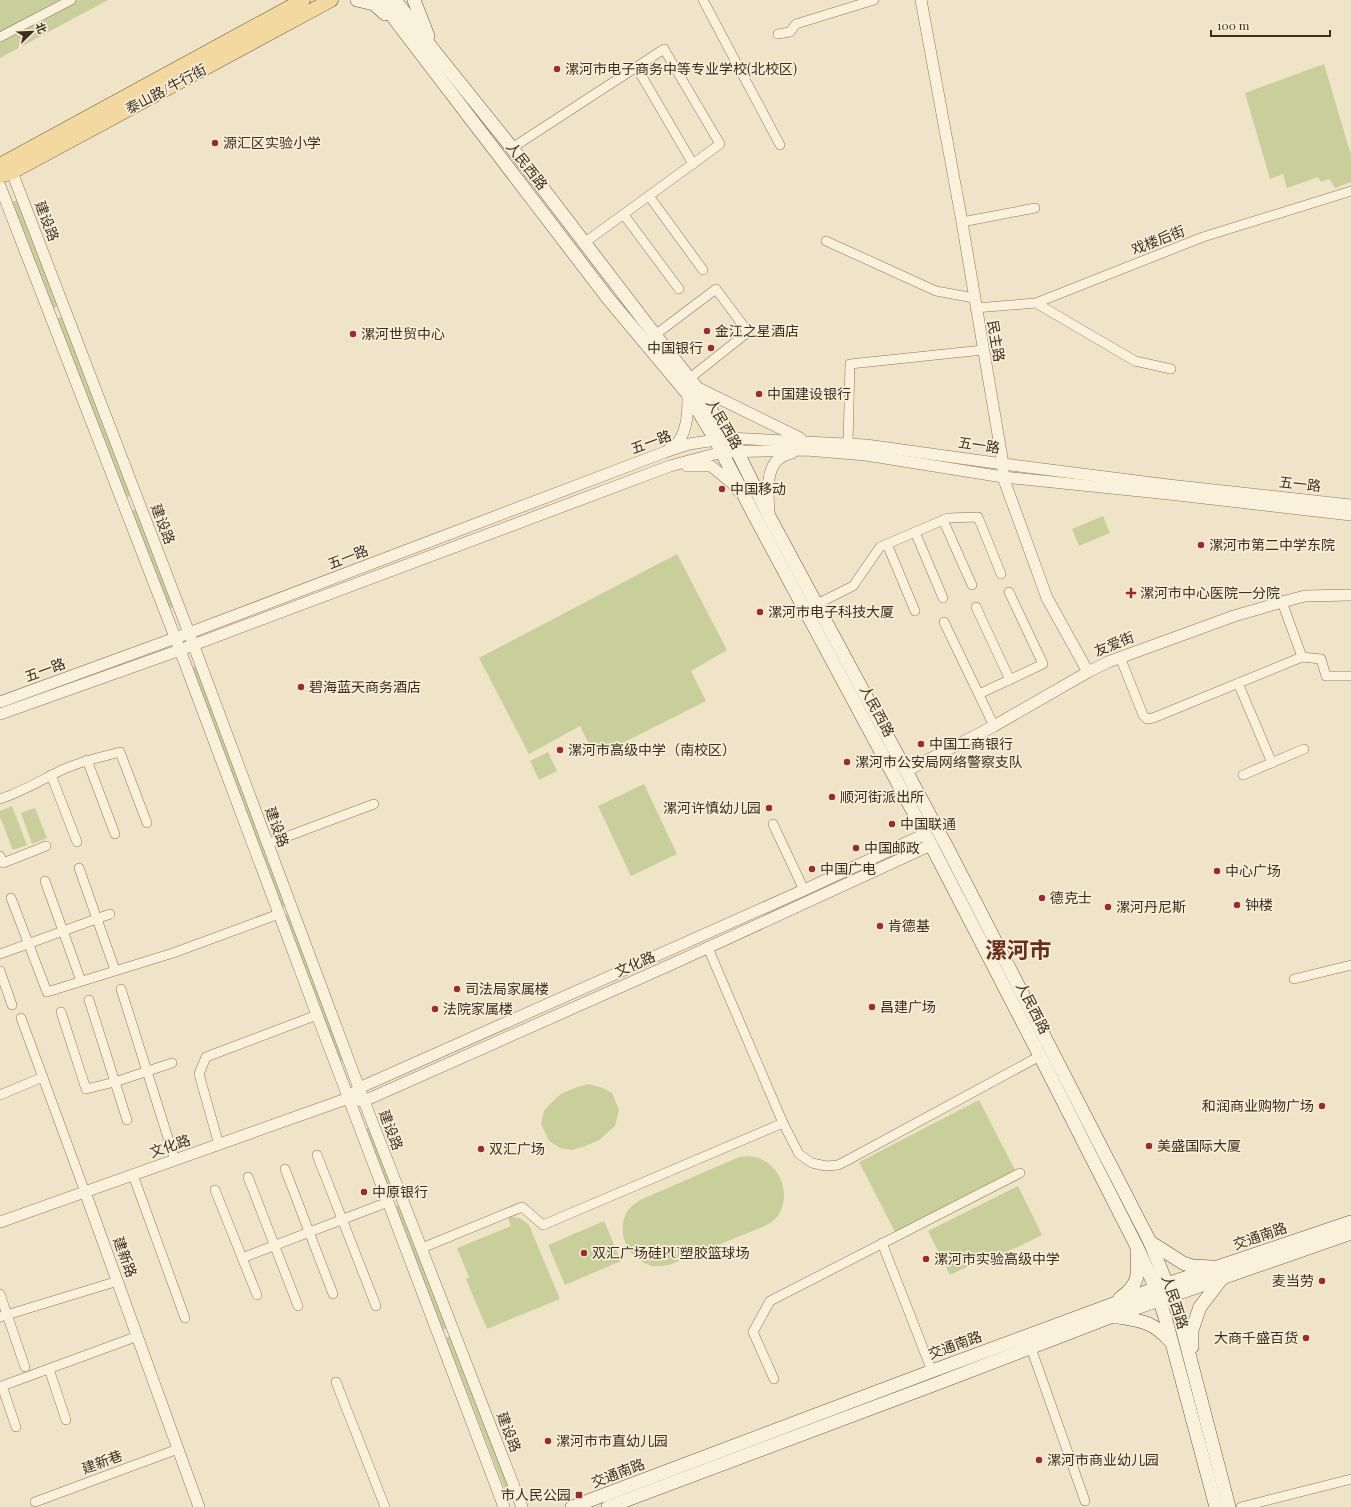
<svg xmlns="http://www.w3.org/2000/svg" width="1351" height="1507" font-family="'Playfair Display','Noto Sans SC',serif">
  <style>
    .green { fill: #c9cf9b }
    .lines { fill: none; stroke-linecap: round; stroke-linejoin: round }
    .minor-casing { stroke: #8d765c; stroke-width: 10 }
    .tertiary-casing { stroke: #8d765c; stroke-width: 12 }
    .secondary-casing { stroke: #6f573f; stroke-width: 14 }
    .primary-casing { stroke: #5b4430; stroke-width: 15 }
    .minor { stroke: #faf1dc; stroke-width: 9 }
    .tertiary { stroke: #faf1dc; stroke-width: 11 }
    .secondary { stroke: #faf1dc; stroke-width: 13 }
    .primary { stroke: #f3d9a0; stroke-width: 14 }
    .poi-dot { fill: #9e2a2b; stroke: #f7eed8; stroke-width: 1.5 }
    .labels { text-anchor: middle; stroke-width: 3.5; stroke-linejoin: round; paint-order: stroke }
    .poi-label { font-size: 14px; fill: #3d2e20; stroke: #f7eed8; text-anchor: start }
    .street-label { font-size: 14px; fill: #3d2e20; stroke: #f7eed8 }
    .town-label { font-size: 22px; font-weight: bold; fill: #6b2e1e; stroke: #f7eed8 }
  </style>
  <rect width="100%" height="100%" fill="#f0e4c8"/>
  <g class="green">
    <path d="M0 0H108L0 58Z"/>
    <path d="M1324 64 1351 155V182L1335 188 1329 179 1321 182 1318 177 1287 188 1283 174 1270 179 1245 93Z"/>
    <path d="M17 200 58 306 52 309 12 202Z"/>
    <path d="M62 316 131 496 125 498 57 319Z"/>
    <path d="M136 509 174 607 168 609 130 512Z"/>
    <path d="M1103 516 1110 533 1079 546 1072 529Z"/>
    <path d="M677 554 727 650 691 671 706 701 595 757 580 726 529 754 479 658Z"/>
    <path d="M196 666 285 906 280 908 191 668Z"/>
    <path d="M548 752 557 771 539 780 530 761Z"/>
    <path d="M644 784 677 854 631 876 598 806Z"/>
    <path d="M12 806 27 845 13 850 0 817V811Z"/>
    <path d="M35 808 47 838 32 844 21 813Z"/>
    <path d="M289 914 344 1060 339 1062 283 916Z"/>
    <path d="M589 1084 603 1088 612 1093 619 1110 615 1126 599 1140 583 1147 571 1150 560 1148 549 1141 541 1124 544 1111 552 1102 561 1094 577 1087Z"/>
    <path d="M979 1100 1015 1170 895 1232 859 1162Z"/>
    <path d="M369 1127 395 1195 391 1196 365 1129Z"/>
    <path d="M749 1156C752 1157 757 1157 761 1159 783 1168 791 1198 777 1217 774 1220 770 1223 767 1225L669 1265C664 1265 658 1267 653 1266 629 1261 614 1232 628 1210 631 1206 636 1203 640 1200L739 1157Z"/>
    <path d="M1018 1186 1042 1235 987 1262 985 1258 950 1275 928 1231Z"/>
    <path d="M399 1205 447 1328 442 1330 394 1207Z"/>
    <path d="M512 1217 520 1218 529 1225 560 1299 487 1329 466 1279 469 1277 457 1248 511 1226 508 1219Z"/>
    <path d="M604 1221 621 1261 565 1285 548 1245Z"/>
    <path d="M450 1336 509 1488 508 1493 505 1490 446 1338Z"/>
  </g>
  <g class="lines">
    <defs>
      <g id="minor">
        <path d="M703 0 780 145"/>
        <path d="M778 34 790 32 796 24 874 0"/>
        <path d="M0 37 71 0"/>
        <path d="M637 68 693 164"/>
        <path d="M512 148 664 49 720 144 584 243"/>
        <path d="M649 196 703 270"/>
        <path d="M624 215 679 289"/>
        <path d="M962 222 1035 208"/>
        <path d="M826 241 936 291 974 298"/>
        <path d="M1036 303 1135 361 1171 369"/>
        <path d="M975 308 1036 303 1203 237 1351 191"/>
        <path d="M655 335 716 289 748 332 690 378"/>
        <path d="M848 444 850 364 983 350"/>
        <path d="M943 520 972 585"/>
        <path d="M915 532 943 598"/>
        <path d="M887 544 915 611"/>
        <path d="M817 604 853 586 880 547 948 518 978 517 1001 574"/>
        <path d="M976 607 1010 680"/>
        <path d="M944 622 994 726"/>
        <path d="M1120 657 1143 715 1147 719 1153 718 1302 657 1282 602"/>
        <path d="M1302 657 1321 659 1326 676H1351"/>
        <path d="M1238 683 1272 763"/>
        <path d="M979 694 1043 664 1009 592"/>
        <path d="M87 760 115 834"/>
        <path d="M51 775 77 842"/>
        <path d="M1243 775 1304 749"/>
        <path d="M0 799C22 792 43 779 64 769 82 761 101 757 120 752L147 823"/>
        <path d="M773 824 804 890"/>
        <path d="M267 844 374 804"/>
        <path d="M0 856 3 863 46 846"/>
        <path d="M79 868 115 970"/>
        <path d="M45 881 81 981"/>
        <path d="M11 898 47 992 173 953 279 914"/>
        <path d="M708 948 783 1123 799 1154 812 1163 826 1166 838 1165 846 1161 1040 1056"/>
        <path d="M0 954 110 914"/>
        <path d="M0 971 12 1005"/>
        <path d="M1294 979 1351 965"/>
        <path d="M121 989 175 1160"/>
        <path d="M89 1000 127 1120"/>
        <path d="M61 1012 86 1089 115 1082 172 1063"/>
        <path d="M21 1018 85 1192"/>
        <path d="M0 1095 43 1077"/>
        <path d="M219 1145 199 1074 206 1057 317 1015"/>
        <path d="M317 1155 376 1306"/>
        <path d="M285 1169 333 1294"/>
        <path d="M133 1175 185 1318"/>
        <path d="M248 1177 298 1306"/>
        <path d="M215 1190 257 1295"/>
        <path d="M882 1243 932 1371"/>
        <path d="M422 1248 522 1207 543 1225 783 1123"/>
        <path d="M242 1258 388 1202"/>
        <path d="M0 1294 25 1367"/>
        <path d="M0 1317 118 1281"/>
        <path d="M1031 1348 1085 1501"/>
        <path d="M49 1369 66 1420"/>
        <path d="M774 1379 753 1332 770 1301 1020 1173"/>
        <path d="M336 1382 385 1507"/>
        <path d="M16 1427 2 1386 138 1336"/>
        <path d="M35 1502 178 1449"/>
        <path d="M1241 1507 1351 1479"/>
      </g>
      <g id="tertiary">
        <path d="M921 0 962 222 1003 464V477L1047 598 1088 672"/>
        <path d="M5 168 12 172 189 633 359 1088 522 1507"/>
        <path d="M0 186 180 650 317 1015 504 1507"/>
        <path d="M696 387 800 438"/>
        <path d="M669 449C672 447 677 444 679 441 688 427 688 410 688 394"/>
        <path d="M687 466H711L732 483 738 491"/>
        <path d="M769 514C768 492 763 458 792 453"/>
        <path d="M0 702 189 633 665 452 689 444 729 438 866 445 1003 464 1168 485 1351 505"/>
        <path d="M0 714 180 650 670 466 722 452 806 450 866 455 1003 477 1169 494 1351 515"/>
        <path d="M906 771 994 726 1088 672 1108 662 1234 616 1282 602 1305 596 1351 595"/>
        <path d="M357 1100 364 1101 670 965 931 845"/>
        <path d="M85 1192 199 1507"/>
        <path d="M0 1222 349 1098 359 1088 804 890 925 834"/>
      </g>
      <g id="secondary">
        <path d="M357 0 374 4 385 14"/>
        <path d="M381 0 399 25 607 297 688 394 715 439 752 511 931 845 1040 1056 1137 1247 1156 1289 1165 1317 1216 1507"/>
        <path d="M395 0 435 52 512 148 655 335 696 387 737 451 769 516 948 849 1150 1242 1178 1312 1229 1507"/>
        <path d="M414 0 428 36"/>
        <path d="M1150 1242 1183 1263 1192 1266 1211 1267"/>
        <path d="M1120 1298C1140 1284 1138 1275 1137 1252"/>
        <path d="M1113 1316C1139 1321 1152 1320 1170 1341"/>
        <path d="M1192 1347V1330L1200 1307 1223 1277"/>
        <path d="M572 1507 932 1371 1167 1284 1351 1222"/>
        <path d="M608 1507 936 1384 1113 1316 1351 1233"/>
      </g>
      <g id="primary">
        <path d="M0 165 303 0"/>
        <path d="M0 176 12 172 331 0"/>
      </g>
    </defs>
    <use href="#minor" class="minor-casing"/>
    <use href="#tertiary" class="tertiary-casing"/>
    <use href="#secondary" class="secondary-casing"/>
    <use href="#primary" class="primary-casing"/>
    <use href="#minor" class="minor"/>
    <use href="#tertiary" class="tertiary"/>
    <use href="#secondary" class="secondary"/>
    <use href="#primary" class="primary"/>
  </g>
  <g class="poi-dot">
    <circle cx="557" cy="69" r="4"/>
    <circle cx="215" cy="143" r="4"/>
    <circle cx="707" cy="331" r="4"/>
    <circle cx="353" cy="334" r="4"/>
    <circle cx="711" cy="348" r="4"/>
    <circle cx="759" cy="394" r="4"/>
    <circle cx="722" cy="489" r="4"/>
    <circle cx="1201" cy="545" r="4"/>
    <path d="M1129 587h4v4h4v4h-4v4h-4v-4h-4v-4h4z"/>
    <circle cx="760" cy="612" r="4"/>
    <circle cx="301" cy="687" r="4"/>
    <circle cx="921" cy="744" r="4"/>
    <circle cx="560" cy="750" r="4"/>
    <circle cx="847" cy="762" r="4"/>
    <circle cx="832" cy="797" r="4"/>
    <circle cx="769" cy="808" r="4"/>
    <circle cx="892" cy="824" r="4"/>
    <circle cx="856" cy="848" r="4"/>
    <circle cx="812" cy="869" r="4"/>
    <circle cx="1217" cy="871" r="4"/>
    <circle cx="1042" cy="898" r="4"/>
    <circle cx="1237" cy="905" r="4"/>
    <circle cx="1108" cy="907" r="4"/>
    <circle cx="880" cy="926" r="4"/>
    <circle cx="457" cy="989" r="4"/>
    <circle cx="872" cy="1007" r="4"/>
    <circle cx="435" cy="1009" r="4"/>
    <circle cx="1322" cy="1106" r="4"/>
    <circle cx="1149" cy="1146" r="4"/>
    <circle cx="481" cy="1149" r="4"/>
    <circle cx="364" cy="1192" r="4"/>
    <circle cx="584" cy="1253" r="4"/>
    <circle cx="926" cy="1259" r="4"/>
    <circle cx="1322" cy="1281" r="4"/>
    <circle cx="1306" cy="1338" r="4"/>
    <circle cx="548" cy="1441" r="4"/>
    <circle cx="1039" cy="1460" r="4"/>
    <rect x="575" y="1491" width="8" height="8" rx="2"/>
  </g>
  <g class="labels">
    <g class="poi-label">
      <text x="565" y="74">漯河市电子商务中等专业学校(北校区)</text>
      <text x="223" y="148">源汇区实验小学</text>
      <text x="715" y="336">金江之星酒店</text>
      <text x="361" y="339">漯河世贸中心</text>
      <text x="703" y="353" text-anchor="end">中国银行</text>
      <text x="767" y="399">中国建设银行</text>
      <text x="730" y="494">中国移动</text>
      <text x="1209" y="550">漯河市第二中学东院</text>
      <text x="1140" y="598">漯河市中心医院一分院</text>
      <text x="768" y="617">漯河市电子科技大厦</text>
      <text x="309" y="692">碧海蓝天商务酒店</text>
      <text x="929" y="749">中国工商银行</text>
      <text x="568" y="755">漯河市高级中学（南校区）</text>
      <text x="855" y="767">漯河市公安局网络警察支队</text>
      <text x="840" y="802">顺河街派出所</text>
      <text x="761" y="813" text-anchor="end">漯河许慎幼儿园</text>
      <text x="900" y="829">中国联通</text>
      <text x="864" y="853">中国邮政</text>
      <text x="820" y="874">中国广电</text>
      <text x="1225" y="876">中心广场</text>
      <text x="1050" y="903">德克士</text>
      <text x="1245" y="910">钟楼</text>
      <text x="1116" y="912">漯河丹尼斯</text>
      <text x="888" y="931">肯德基</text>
      <text x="465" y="994">司法局家属楼</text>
      <text x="880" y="1012">昌建广场</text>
      <text x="443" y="1014">法院家属楼</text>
      <text x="1314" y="1111" text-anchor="end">和润商业购物广场</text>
      <text x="1157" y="1151">美盛国际大厦</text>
      <text x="489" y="1154">双汇广场</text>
      <text x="372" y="1197">中原银行</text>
      <text x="592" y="1258">双汇广场硅PU塑胶篮球场</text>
      <text x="934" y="1264">漯河市实验高级中学</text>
      <text x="1314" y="1286" text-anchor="end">麦当劳</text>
      <text x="1298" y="1343" text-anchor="end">大商千盛百货</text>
      <text x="556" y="1446">漯河市市直幼儿园</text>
      <text x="1047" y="1465">漯河市商业幼儿园</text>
      <text x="571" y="1500" text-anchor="end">市人民公园</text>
    </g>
    <g class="street-label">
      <text transform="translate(166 89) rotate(-28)" y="5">泰山路/牛行街</text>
      <text transform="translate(527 166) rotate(52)" y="5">人民西路</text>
      <text transform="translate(47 221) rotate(69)" y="5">建设路</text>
      <text transform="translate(1158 240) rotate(-21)" y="5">戏楼后街</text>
      <text transform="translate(996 341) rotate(80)" y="5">民主路</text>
      <text transform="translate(724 424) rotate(60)" y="5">人民西路</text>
      <text transform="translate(651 442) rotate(-20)" y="5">五一路</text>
      <text transform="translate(979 445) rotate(8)" y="5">五一路</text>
      <text transform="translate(1300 484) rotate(6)" y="5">五一路</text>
      <text transform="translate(163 524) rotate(69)" y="5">建设路</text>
      <text transform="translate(348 557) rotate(-21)" y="5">五一路</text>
      <text transform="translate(1114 644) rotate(-22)" y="5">友爱街</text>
      <text transform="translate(45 670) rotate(-20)" y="5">五一路</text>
      <text transform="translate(877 711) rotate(62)" y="5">人民西路</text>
      <text transform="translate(277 827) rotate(70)" y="5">建设路</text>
      <text transform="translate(635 964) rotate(-24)" y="5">文化路</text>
      <text transform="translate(1033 1008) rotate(63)" y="5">人民西路</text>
      <text transform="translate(391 1130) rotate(69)" y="5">建设路</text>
      <text transform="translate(170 1146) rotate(-19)" y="5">文化路</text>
      <text transform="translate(1260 1236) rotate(-19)" y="5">交通南路</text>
      <text transform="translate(125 1257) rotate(70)" y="5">建新路</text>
      <text transform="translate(1175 1302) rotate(72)" y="5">人民西路</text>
      <text transform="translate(955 1345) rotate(-20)" y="5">交通南路</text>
      <text transform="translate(509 1432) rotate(69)" y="5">建设路</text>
      <text transform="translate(102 1462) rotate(-20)" y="5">建新巷</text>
      <text transform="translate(618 1473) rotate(-21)" y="5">交通南路</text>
    </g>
    <g class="town-label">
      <text x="1018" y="958">漯河市</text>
    </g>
  </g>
  <g transform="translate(32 32) rotate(67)" stroke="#f7eed8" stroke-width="3" paint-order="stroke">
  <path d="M0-3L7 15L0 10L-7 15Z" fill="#3d2e20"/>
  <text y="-6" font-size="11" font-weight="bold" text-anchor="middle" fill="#3d2e20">北</text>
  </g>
  <path d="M1211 30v6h119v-6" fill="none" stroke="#3d2e20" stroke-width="2"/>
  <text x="1217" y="30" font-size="12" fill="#3d2e20" stroke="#f7eed8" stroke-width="3" paint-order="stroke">100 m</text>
</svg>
